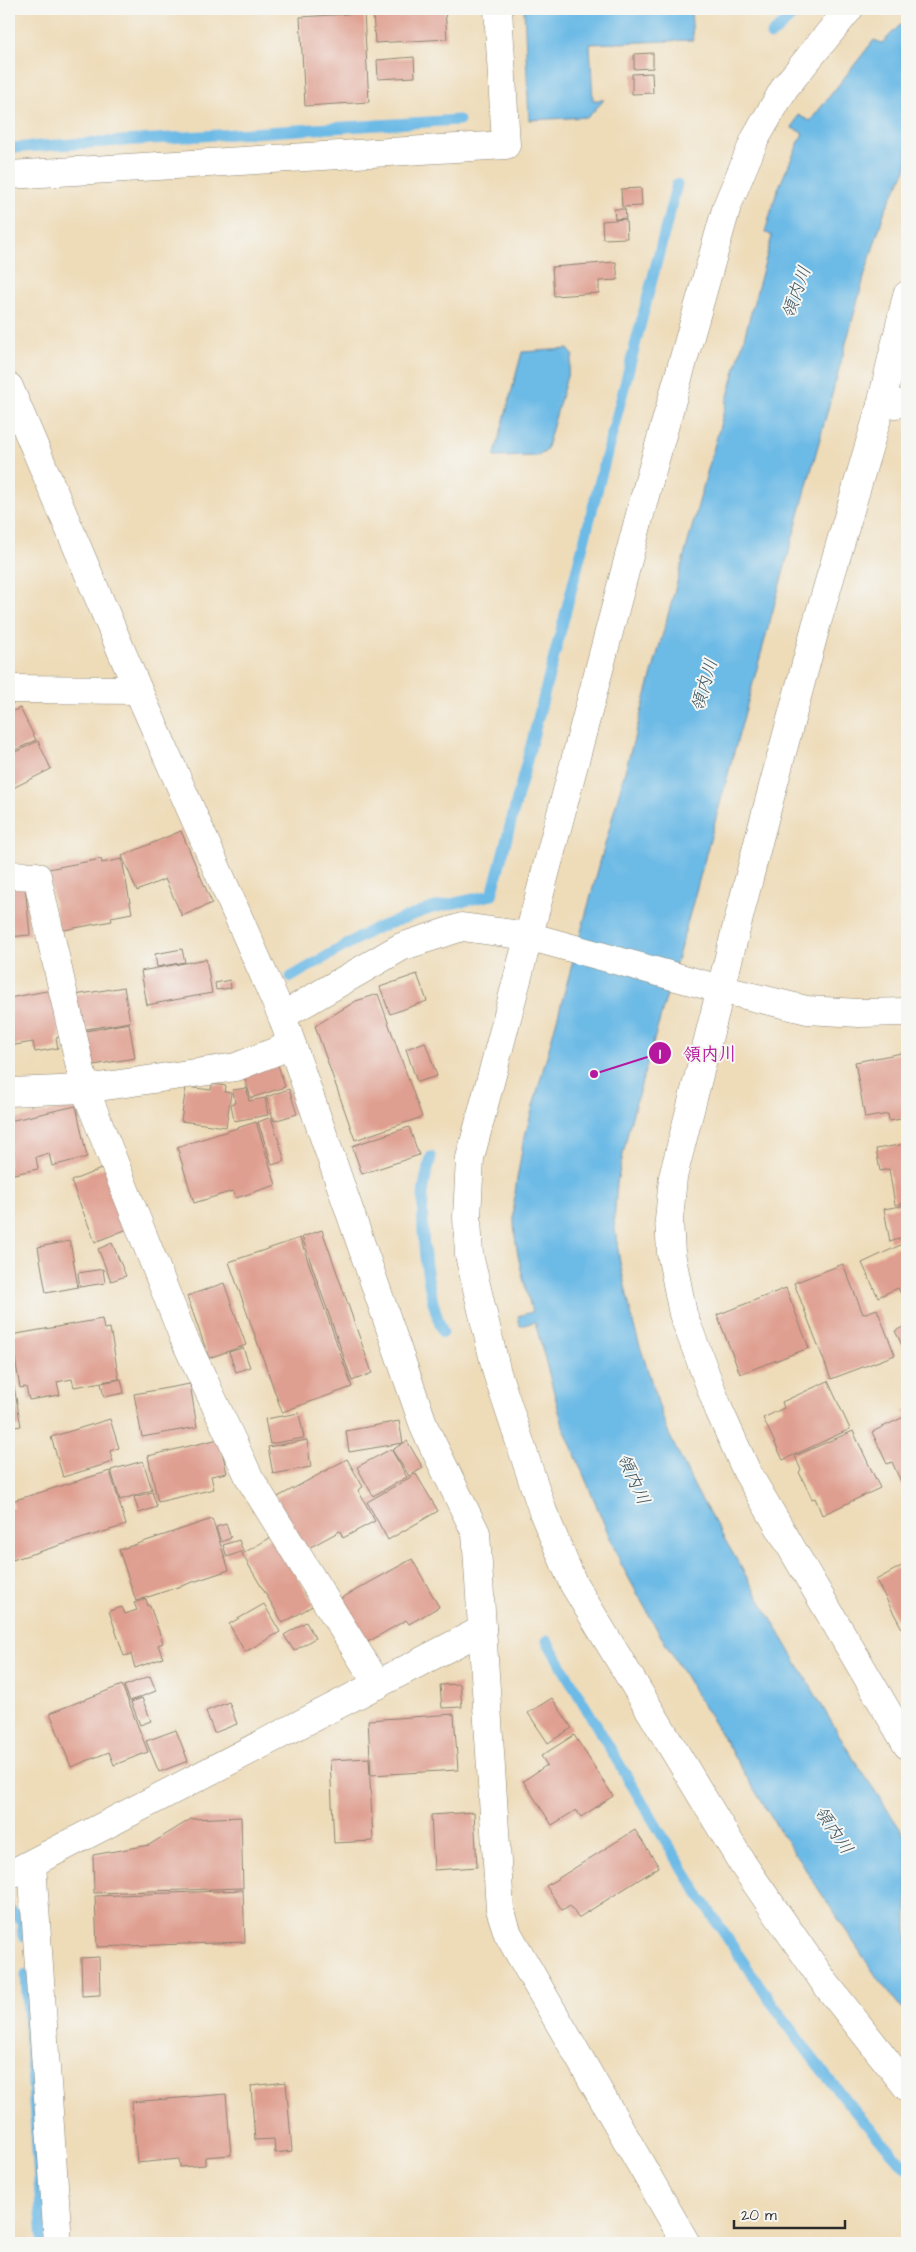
<svg xmlns="http://www.w3.org/2000/svg" width="916" height="2252" font-family="'Architects Daughter','Klee One',sans-serif">
  <style>
    .water { fill: #6cbae6; stroke: #4c7288 }
    .lines { fill: none; stroke-linecap: round; stroke-linejoin: round }
    .stream { stroke: #6cbae6; stroke-width: 11 }
    .building { fill: #df9f90 }
    .street-casing { stroke: #8c8472; stroke-width: 29 }
    .street { stroke: #fff; stroke-width: 28 }
    .labels { text-anchor: middle; stroke-width: 4; stroke-linejoin: round; paint-order: stroke }
    .water-label { font-size: 18px; font-style: italic; fill: #3e5663; stroke: #f6f6f2 }
    .leader { fill: none; stroke: #b5179e; stroke-width: 2 }
    .callout-dot { fill: #b5179e; stroke: #f6f6f2; stroke-width: 2 }
    .mark-label { font-size: 15px; text-anchor: middle; font-weight: bold; fill: #fff }
    .callout-label { font-size: 18px; text-anchor: middle; font-weight: bold; fill: #b5179e; stroke: #f6f6f2; stroke-width: 4; stroke-linejoin: round; paint-order: stroke }
  </style>
  <rect width="100%" height="100%" fill="#f6f6f2"/>
  <filter id="ink" filterUnits="userSpaceOnUse"><feTurbulence type="fractalNoise" baseFrequency=".02" numOctaves="2"/><feDisplacementMap in="SourceGraphic" scale="10" xChannelSelector="R" yChannelSelector="G"/><feConvolveMatrix kernelMatrix="1 2 1 2 8 2 1 2 1" color-interpolation-filters="sRGB"/></filter>
  <filter id="wash" filterUnits="userSpaceOnUse"><feTurbulence type="fractalNoise" baseFrequency=".0096" numOctaves="4" result="noise"/><feDisplacementMap in="SourceGraphic" scale="20" xChannelSelector="R" yChannelSelector="G"/><feGaussianBlur stdDeviation="1.12" result="paint"/><feColorMatrix in="noise" values="0 0 0 0 0 0 0 0 0 0 0 0 0 0 0 0 0 1.4 0 .05"/><feComposite in="paint" operator="in"/></filter>
  <g filter="url(#wash)">
    <rect width="100%" height="100%" fill="#eedcb9"/>
    <g class="water">
      <path d="M524 9H691L693 40 590 44 593 100H604L588 117 529 120Z"/>
      <path d="M907 18V168L885 210 865 274 681 946 629 1127 617 1183 614 1222 620 1263 634 1327 666 1428 697 1492 849 1752 907 1839V2015L878 1979 776 1825 659 1633 621 1564 563 1426 535 1322 520 1326 518 1316 532 1312C523 1278 512 1242 514 1205 515 1185 520 1164 523 1143L772 236 765 232 777 191 803 133 792 128 798 115 810 121 874 40 882 43Z"/>
      <path d="M568 349 573 355 546 451 538 456 494 457 522 352Z"/>
    </g>
    <g class="lines">
      <g class="stream">
        <path d="M771 35 800 9"/>
        <path d="M9 148 459 120"/>
        <path d="M291 977 374 929 432 908 492 895 677 184"/>
        <path d="M431 1157C428 1170 423 1184 423 1198 421 1243 427 1292 443 1333"/>
        <path d="M547 1641C639 1798 729 1957 844 2098 864 2123 886 2146 907 2169"/>
        <path d="M9 1909 22 1921 23 1936"/>
        <path d="M26 1975 43 2243"/>
      </g>
    </g>
    <g id="blocks">
      <g class="building">
        <path d="M445 9 447 39 375 43 373 13Z"/>
        <path d="M364 13 369 102 305 106 300 17Z"/>
        <path d="M653 53V68L634 69V54Z"/>
        <path d="M414 57 415 77 378 79 377 60Z"/>
        <path d="M652 73 653 93 632 94V74Z"/>
        <path d="M641 188 642 206 622 207 621 189Z"/>
        <path d="M614 209H625L626 218 615 219Z"/>
        <path d="M626 219 627 238 603 239 602 221Z"/>
        <path d="M616 262 618 280 599 281V293L554 296 552 267Z"/>
        <path d="M20 708 36 740 9 753V713Z"/>
        <path d="M38 741 51 769 9 790V755Z"/>
        <path d="M181 831 212 903 182 916 165 879 137 891 122 856Z"/>
        <path d="M101 859 102 863 122 859 132 913 111 917 112 921 59 931 48 869Z"/>
        <path d="M25 885 30 935 9 937V886Z"/>
        <path d="M182 949 185 962 157 967 155 954Z"/>
        <path d="M206 959 212 993 147 1005 141 971Z"/>
        <path d="M417 974 427 1001 390 1014 380 987Z"/>
        <path d="M230 980 231 988 216 990 215 983Z"/>
        <path d="M124 987 130 1022 75 1031 69 996Z"/>
        <path d="M52 990 60 1037 56 1038 58 1048 35 1052 33 1042 9 1046V998Z"/>
        <path d="M378 994 422 1117 355 1140 315 1026 356 1001Z"/>
        <path d="M129 1023 135 1058 88 1066 81 1032Z"/>
        <path d="M425 1042 437 1076 417 1082 406 1049Z"/>
        <path d="M907 1052V1118L889 1121 888 1114 865 1118 855 1062Z"/>
        <path d="M277 1062 285 1087 251 1098 243 1073Z"/>
        <path d="M212 1084 226 1086 225 1092 231 1093 226 1127 181 1121 186 1087 211 1090Z"/>
        <path d="M247 1088 249 1101 265 1098 268 1115 234 1121 231 1104 235 1103 233 1090Z"/>
        <path d="M289 1089 297 1114 274 1121 266 1097Z"/>
        <path d="M76 1106 87 1157 52 1166 49 1153 36 1157 38 1169 9 1175V1121Z"/>
        <path d="M271 1117 285 1161 272 1165 258 1122Z"/>
        <path d="M256 1122 276 1185 236 1198 233 1191 194 1203 177 1147Z"/>
        <path d="M409 1127 419 1155 362 1174 352 1146Z"/>
        <path d="M905 1144 907 1155V1203L895 1205 889 1169 880 1171 876 1149Z"/>
        <path d="M106 1167 130 1228 95 1242 71 1181Z"/>
        <path d="M907 1205V1236L890 1242 884 1209Z"/>
        <path d="M322 1230 372 1373 352 1381 302 1237Z"/>
        <path d="M300 1238 352 1387 282 1412 229 1262Z"/>
        <path d="M70 1241 78 1287 46 1293 38 1247Z"/>
        <path d="M907 1242V1291L901 1294 898 1288 878 1297 862 1263Z"/>
        <path d="M112 1243 126 1276 111 1281 98 1249Z"/>
        <path d="M843 1264 863 1314 877 1309 895 1355 831 1379 794 1283Z"/>
        <path d="M103 1269 105 1283 80 1287 78 1273Z"/>
        <path d="M224 1283 246 1345 209 1358 187 1296Z"/>
        <path d="M786 1288 809 1348 740 1374 717 1315Z"/>
        <path d="M102 1319 104 1329 110 1328 119 1379 74 1387 72 1379 57 1382 60 1395 29 1400 26 1387 20 1388 11 1335Z"/>
        <path d="M907 1325V1355L895 1331Z"/>
        <path d="M243 1348 250 1367 236 1372 229 1352Z"/>
        <path d="M121 1379 124 1393 104 1397 101 1383Z"/>
        <path d="M828 1381 850 1429 783 1460 763 1418 784 1408 782 1402Z"/>
        <path d="M190 1384 197 1427 142 1437 134 1394Z"/>
        <path d="M14 1386 21 1426 9 1428V1387Z"/>
        <path d="M907 1410V1495L892 1462 887 1464 872 1432 906 1416 904 1411Z"/>
        <path d="M299 1413 304 1438 270 1444 265 1419Z"/>
        <path d="M110 1419 119 1448 110 1451 113 1462 63 1477 51 1437Z"/>
        <path d="M399 1421 403 1443 349 1452 346 1431Z"/>
        <path d="M853 1431 880 1488 822 1515 815 1498 812 1499 799 1472 801 1470 795 1456Z"/>
        <path d="M219 1439 227 1473 211 1476 214 1489 158 1502 148 1456Z"/>
        <path d="M307 1440 311 1467 273 1474 268 1447Z"/>
        <path d="M407 1441 423 1468 409 1476 392 1450Z"/>
        <path d="M391 1449 407 1477 373 1496 357 1467Z"/>
        <path d="M347 1459 363 1487 358 1490 375 1521 343 1538 340 1531 305 1550 276 1498Z"/>
        <path d="M143 1461 152 1490 120 1500 111 1470Z"/>
        <path d="M110 1471 126 1525 9 1561V1509L14 1508 12 1501Z"/>
        <path d="M416 1474 438 1511 388 1540 367 1502Z"/>
        <path d="M152 1492 157 1507 139 1513 134 1497Z"/>
        <path d="M212 1519 229 1570 136 1601 119 1550Z"/>
        <path d="M226 1524 231 1538 221 1542 216 1527Z"/>
        <path d="M273 1536 314 1605 283 1623 242 1554Z"/>
        <path d="M239 1540 243 1551 227 1557 223 1545Z"/>
        <path d="M412 1559 439 1607 409 1624 406 1620 366 1643 340 1599Z"/>
        <path d="M907 1563V1638L876 1580Z"/>
        <path d="M146 1599 148 1606H150L163 1643 158 1645 163 1658 135 1668 131 1654 124 1656 109 1611 122 1607 125 1614 137 1610 134 1603Z"/>
        <path d="M264 1604 280 1632 245 1652 229 1624Z"/>
        <path d="M306 1622 315 1638 294 1651 284 1635Z"/>
        <path d="M150 1676 156 1691 130 1701 124 1686Z"/>
        <path d="M460 1684 462 1707 442 1708 440 1685Z"/>
        <path d="M122 1685 148 1752 114 1765 109 1752 71 1767 50 1713Z"/>
        <path d="M142 1698 151 1721 140 1725 131 1702Z"/>
        <path d="M552 1698 572 1728 548 1743 528 1713Z"/>
        <path d="M229 1702 237 1724 214 1733 206 1711Z"/>
        <path d="M454 1714 458 1770 371 1775 368 1720Z"/>
        <path d="M176 1730 188 1761 159 1772 146 1741Z"/>
        <path d="M574 1735 613 1796 581 1817 576 1810 552 1825 523 1781 547 1765 541 1756Z"/>
        <path d="M369 1758 373 1841 334 1843 330 1760Z"/>
        <path d="M474 1812 477 1867 434 1870 431 1815Z"/>
        <path d="M241 1817 243 1888 94 1893 93 1855 149 1845 191 1819Z"/>
        <path d="M635 1830 659 1867 578 1918 570 1905 562 1910 546 1886Z"/>
        <path d="M243 1890 245 1942 97 1947 95 1896Z"/>
        <path d="M99 1957 100 1995 82 1996 81 1958Z"/>
        <path d="M286 2082 292 2151 275 2153 274 2139 255 2140 251 2086Z"/>
        <path d="M226 2094 231 2155 205 2157V2165L180 2167 179 2159 137 2163 132 2102Z"/>
      </g>
    </g>
  </g>
  <g filter="url(#ink)">
    <use href="#blocks" fill-opacity="0" stroke="#8c8472" stroke-width="1"/>
    <g class="lines">
      <defs>
        <g id="street">
          <path d="M849 9 785 87 755 139 727 206 647 488 470 1158 467 1217 469 1255 497 1373 543 1512 573 1583 744 1866 825 1983 907 2087"/>
          <path d="M9 175 506 145 498 9"/>
          <path d="M907 295 881 405 816 626 760 835 673 1177 669 1220 671 1253 683 1314 719 1410 747 1472 907 1745"/>
          <path d="M9 387 138 690 282 1016 425 1429 476 1533 500 1909 508 1934 686 2243"/>
          <path d="M881 405 907 403"/>
          <path d="M9 689 138 690"/>
          <path d="M9 875 37 876 85 1089 183 1336 250 1479 378 1685"/>
          <path d="M282 1016 401 947 462 927 528 936 720 989 807 1010 859 1013 907 1012"/>
          <path d="M9 1092 85 1089 236 1067 292 1045"/>
          <path d="M32 1864 58 2243"/>
          <path d="M9 1875 482 1630"/>
        </g>
      </defs>
      <use href="#street" class="street-casing"/>
      <use href="#street" class="street"/>
    </g>
  </g>
  <g class="labels">
    <g class="water-label">
      <text transform="translate(796 292) rotate(-70)" y="6">領内川</text>
      <text transform="translate(704 685) rotate(-74)" y="6">領内川</text>
      <text transform="translate(634 1479) rotate(66)" y="6">領内川</text>
      <text transform="translate(834 1830) rotate(56)" y="6">領内川</text>
    </g>
  </g>
  <path class="leader" d="M594 1074L660 1053"/>
  <g class="callout-dot">
    <circle cx="594" cy="1074" r="5"/>
    <circle cx="660" cy="1053" r="12"/>
  </g>
  <g class="mark-label">
    <text x="660" y="1059">1</text>
  </g>
  <g class="callout-label">
    <text x="710" y="1060">領内川</text>
  </g>
  <rect width="916" height="2252" fill="none" stroke="#f6f6f2" stroke-width="30"/>
  <path d="M734 2220v8h111v-8" fill="none" stroke="#2b2b2b" stroke-width="2.5"/>
  <text x="741" y="2220" font-size="15" fill="#2b2b2b" stroke="#f6f6f2" stroke-width="4" paint-order="stroke">20 m</text>
</svg>
